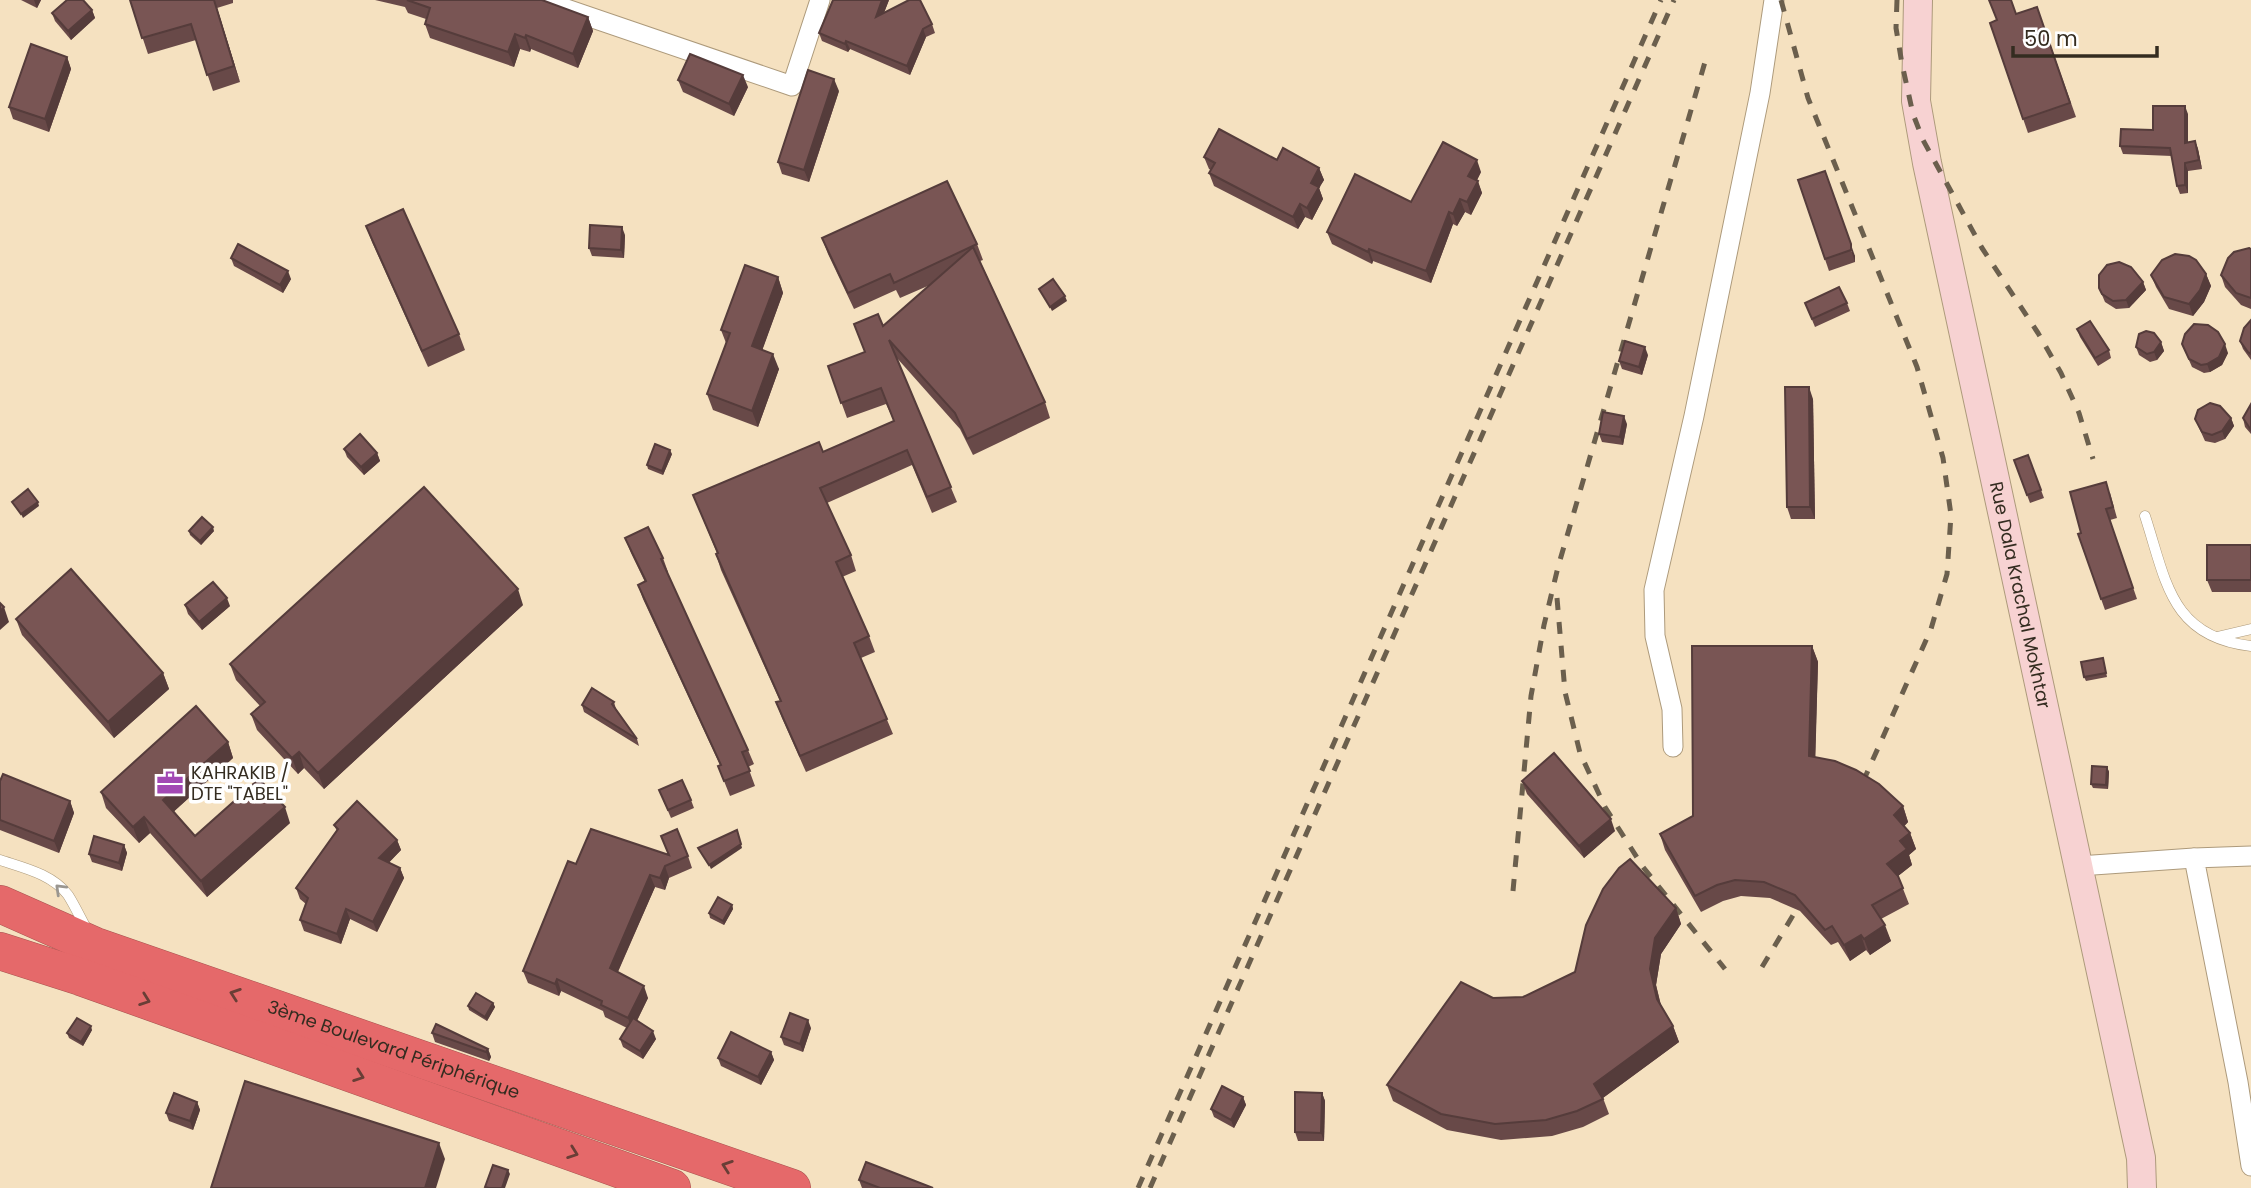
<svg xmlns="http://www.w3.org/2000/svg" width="2251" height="1188" font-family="Poppins,sans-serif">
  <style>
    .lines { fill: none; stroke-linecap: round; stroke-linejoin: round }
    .lane-casing { stroke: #ad9a7b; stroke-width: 11 }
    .street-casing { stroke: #ad9a7b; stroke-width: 21 }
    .secondary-casing { stroke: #ad9a7b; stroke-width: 30 }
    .highway-casing { stroke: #a75450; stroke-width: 38 }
    .lane { stroke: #fff; stroke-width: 10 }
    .street { stroke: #fff; stroke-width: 19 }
    .secondary { stroke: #f7d2d2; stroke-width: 28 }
    .highway { stroke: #e5696a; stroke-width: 37 }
    .rail { stroke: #6b5f4d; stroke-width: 5; stroke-dasharray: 12 12; stroke-linecap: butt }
    .wall { fill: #684948 }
    .shaded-wall { fill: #553c3b }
    .building { fill: #795554; stroke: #553c3b; stroke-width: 2 }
    .oneway { stroke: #9a9690 }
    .oneway2 { stroke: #693e36 }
    .labels { text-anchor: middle; stroke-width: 7; stroke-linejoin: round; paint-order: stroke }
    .street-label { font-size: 18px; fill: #342c20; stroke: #fff }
    .poi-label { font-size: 18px; fill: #342c20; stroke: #fff; text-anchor: start }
  </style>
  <rect width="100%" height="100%" fill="#f5e1c0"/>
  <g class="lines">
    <defs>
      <g id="lane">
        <path d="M2145 516C2166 580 2170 637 2251 646"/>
        <path d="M2217 637 2251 629"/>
        <path d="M0 860C24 868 52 874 68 895 75 906 81 919 87 930"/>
      </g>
      <g id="street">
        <path d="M540 0 792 86 820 0"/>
        <path d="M1673 747 1672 709 1655 636 1654 590 1694 416 1760 93 1774 0"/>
        <path d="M2251 856 2194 858 2238 1082 2251 1166"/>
        <path d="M2079 866 2194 858"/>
      </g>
      <g id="secondary">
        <path id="s1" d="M1918 0 1916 101 1927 163 2141 1158 2142 1188"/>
      </g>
      <g id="highway">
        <path id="s2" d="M0 904 95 946 792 1188"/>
        <path d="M0 951 81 977 672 1188"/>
      </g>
    </defs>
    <use href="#lane" class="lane-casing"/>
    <use href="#street" class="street-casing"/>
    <use href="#secondary" class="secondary-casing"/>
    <use href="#highway" class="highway-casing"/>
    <use href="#lane" class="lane"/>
    <use href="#street" class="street"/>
    <use href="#secondary" class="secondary"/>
    <use href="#highway" class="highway"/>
    <g class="rail">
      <path d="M1781 0 1808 98 1917 367 1943 458 1951 515 1947 574 1931 629 1858 793"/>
      <path d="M1897 0 1896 28 1902 64 1913 114 1923 140 1982 248 2038 333 2061 373 2079 413 2093 459"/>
      <path d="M1557 598 1565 692 1580 753 1605 807 1643 867 1725 969"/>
      <path d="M1513 891 1531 696 1544 625 1558 567 1705 62"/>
      <path d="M1762 967 1807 892"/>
      <path d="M1138 1188 1661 0"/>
      <path d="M1150 1188 1674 0"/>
    </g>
  </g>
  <g class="wall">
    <path d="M21 0H41L37 8Z"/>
    <path d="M130 0H233V3L217 8 240 82 213 91 196 40 148 54Z"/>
    <path d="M375 0H542L588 17 593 31 578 68 531 49 530 52 520 49 514 67 430 38 425 24 426 19 408 13 405 7Z"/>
    <path d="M889 0 884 13 932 24 935 33 926 37 910 75 850 49 848 52 822 41 819 33Z"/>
    <path d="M2037 7 2076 117 2028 133 1990 23Z"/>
    <path d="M92 10 95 18 71 40 55 21 52 13Z"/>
    <path d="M67 57 71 69 49 132 13 119 9 107Z"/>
    <path d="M678 80 748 87 734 116 683 92Z"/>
    <path d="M839 91 809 182 782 174 778 162Z"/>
    <path d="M2188 114V142L2195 141 2198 149 2202 169 2188 171V193L2180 194 2177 186 2172 156 2123 154 2120 146Z"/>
    <path d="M1204 157 1277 160 1319 168 1324 180 1319 188 1323 199 1312 220 1305 217 1298 229 1214 186 1209 173 1211 170 1209 169Z"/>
    <path d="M1481 172 1477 180 1482 193 1471 215 1465 212 1457 226 1453 224 1431 283 1373 261 1372 264 1332 244 1327 232 1411 202Z"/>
    <path d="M1798 180 1855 256V262L1829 271Z"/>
    <path d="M366 226 459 334 465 350 428 367 372 242Z"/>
    <path d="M625 235 624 258 592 256 589 248Z"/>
    <path d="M822 238 977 244 983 260 980 261 1045 402 1050 418 973 455 960 429 896 357 957 502 932 513 912 465 827 503 851 555 856 571 842 577 869 636 875 652 861 658 893 734 806 772 782 718 776 702 780 701 721 570 716 554 717 553 693 495 823 452 894 421 886 404 847 418 828 366 865 353 854 324 883 326 930 285 900 298 896 290 854 309 828 254Z"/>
    <path d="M2251 249V309L2241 305 2225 287 2221 275Z"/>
    <path d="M231 258 291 279 283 293 234 266Z"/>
    <path d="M2206 274 2211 286 2204 302 2193 316 2169 309 2156 287 2151 275Z"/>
    <path d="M778 277 783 293 762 350 779 369 758 427 713 410 707 394 726 343 721 330Z"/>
    <path d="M2143 282 2146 290 2129 308 2116 309 2105 302 2099 288Z"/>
    <path d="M1805 303H1847L1850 311 1815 327Z"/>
    <path d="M2251 320V360L2243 349 2240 341Z"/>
    <path d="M2077 329 2109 350 2111 358 2098 366 2080 337Z"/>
    <path d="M2161 342 2164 351 2157 360 2150 362 2139 355 2136 347Z"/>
    <path d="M2182 344 2228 353 2222 365 2210 372 2204 373 2192 367Z"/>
    <path d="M1648 355 1642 375 1622 369 1619 361Z"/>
    <path d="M1813 399 1815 519H1791L1787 507Z"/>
    <path d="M2251 404V434L2245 427 2243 418Z"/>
    <path d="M2231 418 2234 426 2225 439 2215 443 2205 441 2195 419Z"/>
    <path d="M1627 424 1623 445 1602 442 1599 434Z"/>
    <path d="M344 449 377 453 380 461 364 475 347 457Z"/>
    <path d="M672 454 663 475 648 469 647 465Z"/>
    <path d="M2028 455 2044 498 2030 503 2014 460Z"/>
    <path d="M2110 493 2117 518 2110 520 2137 599 2105 610 2078 534 2081 533Z"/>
    <path d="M189 531H214L201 545 190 535Z"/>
    <path d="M625 538 663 558 668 572 667 573 748 750 754 764 748 767 755 786 730 796 718 766 720 765 643 599 638 585 645 582 631 553Z"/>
    <path d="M2251 545V592H2212L2207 580Z"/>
    <path d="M185 605 230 606 202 630 188 614Z"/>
    <path d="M523 605 324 789 304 768 298 774 257 730 251 714 260 706 236 680 230 664Z"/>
    <path d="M16 619 163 673 169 689 114 738 22 635Z"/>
    <path d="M1812 646 1818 662 1815 757 1903 806 1908 822 1904 826 1910 833 1916 849 1909 855 1912 865 1898 876 1909 904 1881 919 1891 941 1870 955 1866 950 1850 961 1838 942 1831 945 1800 911 1770 898 1741 896 1723 901 1701 912 1665 850 1660 834 1693 816Z"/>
    <path d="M2104 662 2107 677 2086 681 2084 677Z"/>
    <path d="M614 702 616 709 637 739 639 746 584 712 582 705Z"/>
    <path d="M228 742 233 758 174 811 195 836 290 823 207 897 150 833 139 843 106 808 101 792Z"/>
    <path d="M2107 767 2109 772 2108 789 2093 788 2091 784Z"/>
    <path d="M0 781 70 801 74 813 59 853 0 830Z"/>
    <path d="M1522 781 1615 831 1584 858 1527 794Z"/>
    <path d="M659 790 691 800 694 808 671 818Z"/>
    <path d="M334 825 397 840 401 850 389 862 400 868 404 878 377 932 350 919 341 944 304 931 300 920 306 904 300 899 296 888 337 831Z"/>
    <path d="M661 836 688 856 692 868 669 878 665 890 655 887 618 972 648 998 637 1021 656 1039 643 1059 623 1047 620 1039 627 1028 605 1017 603 1011 561 991 559 996 528 983 523 971 668 854Z"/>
    <path d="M124 845 127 853 122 871 92 862 89 854Z"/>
    <path d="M732 905 733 909 724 925 710 918 709 913Z"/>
    <path d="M1676 908 1681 924 1661 954 1656 985 1661 1005 1673 1026 1679 1042 1603 1098 1609 1114 1583 1127 1552 1136 1501 1140 1447 1130 1393 1101 1387 1085 1493 998 1523 997 1575 972Z"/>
    <path d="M493 1003 495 1007 487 1021 469 1010 468 1006Z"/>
    <path d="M811 1028 803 1052 784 1045 781 1037Z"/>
    <path d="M92 1030 83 1046 69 1038 67 1033Z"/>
    <path d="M432 1033 488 1049 491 1057 489 1061 435 1042Z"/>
    <path d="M771 1052 774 1060 761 1085 721 1066 718 1058Z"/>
    <path d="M1322 1093 1325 1101 1324 1141H1298L1295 1132Z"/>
    <path d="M1243 1097 1246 1105 1234 1128 1214 1117 1211 1109Z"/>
    <path d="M197 1102 200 1110 193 1130 169 1121 166 1113Z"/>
    <path d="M859 1180 933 1188H862Z"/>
  </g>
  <g class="shaded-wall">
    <path d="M34 0H41L37 8Z"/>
    <path d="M214 0 217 8 240 82 234 66Z"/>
    <path d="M882 0H889L879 25 876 17Z"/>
    <path d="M92 10 95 18 71 40 68 31Z"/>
    <path d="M588 17 593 31 578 68 573 54Z"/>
    <path d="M923 29 926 37 910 75 907 66Z"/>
    <path d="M515 34 520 49 514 67 508 52Z"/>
    <path d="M526 35 531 49 530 52 525 38Z"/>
    <path d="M846 41 850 49 848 52 845 44Z"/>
    <path d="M67 57 71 69 49 132 45 119Z"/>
    <path d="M743 75 748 87 734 116 729 104Z"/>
    <path d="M834 79 839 91 809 182 804 170Z"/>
    <path d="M2185 106 2188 114V151L2185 143Z"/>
    <path d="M2195 141 2198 149 2202 169 2199 160Z"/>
    <path d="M1477 160 1481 172 1473 188 1468 176Z"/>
    <path d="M2185 163 2188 171V193L2185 185Z"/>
    <path d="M1319 168 1324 180 1319 188 1323 199 1312 220 1307 208 1311 183Z"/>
    <path d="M1825 171 1855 256V262L1851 250Z"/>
    <path d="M1478 181 1482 193 1471 215 1467 202Z"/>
    <path d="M1460 199 1465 212 1457 226 1453 214Z"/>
    <path d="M1300 204 1305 217 1298 229 1293 217Z"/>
    <path d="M1449 212 1453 224 1431 283 1426 271Z"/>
    <path d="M622 227 625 235 624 258 621 250Z"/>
    <path d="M1369 249 1373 261 1372 264 1368 252Z"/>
    <path d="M288 271 291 279 283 293 280 285Z"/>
    <path d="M2206 274 2211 286 2204 302 2193 316 2189 304Z"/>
    <path d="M778 277 783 293 758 362 752 346Z"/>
    <path d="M2143 282 2146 290 2129 308 2126 300Z"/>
    <path d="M1065 296 1067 301 1052 311 1050 307Z"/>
    <path d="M2161 342 2164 351 2157 360 2154 352Z"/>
    <path d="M2225 344 2228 353 2222 365 2210 372 2207 364Z"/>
    <path d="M1645 347 1648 355 1642 375 1639 367Z"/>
    <path d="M773 354 779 369 758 427 752 411Z"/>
    <path d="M1809 387 1813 399 1815 519 1810 507Z"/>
    <path d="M1624 416 1627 424 1623 445 1620 437Z"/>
    <path d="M2231 418 2234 426 2225 439 2222 431Z"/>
    <path d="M670 450 672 454 663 475 662 471Z"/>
    <path d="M377 453 380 461 364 475 361 467Z"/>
    <path d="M38 502 39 506 23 518 21 514Z"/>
    <path d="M213 527 214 531 201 545 200 541Z"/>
    <path d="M518 589 523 605 324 789 318 773Z"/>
    <path d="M227 598 230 606 202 630 199 622Z"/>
    <path d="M4 607 9 622 0 630V611Z"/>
    <path d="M1812 646 1818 662 1815 771 1809 756Z"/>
    <path d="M163 673 169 689 114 738 108 722Z"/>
    <path d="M228 742 233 758 169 816 163 800Z"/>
    <path d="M299 752 304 768 298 774 292 758Z"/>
    <path d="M2107 767 2109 772 2108 789 2106 785Z"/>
    <path d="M70 801 74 813 59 853 54 841Z"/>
    <path d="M1903 806 1908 822 1900 831 1894 815Z"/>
    <path d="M285 807 290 823 207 897 201 881Z"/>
    <path d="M144 817 150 833 139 843 133 827Z"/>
    <path d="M1611 819 1615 831 1584 858 1579 846Z"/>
    <path d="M737 830 742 848 711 869 709 865Z"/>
    <path d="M1910 833 1916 849 1909 855 1912 865 1893 880 1887 864 1900 841Z"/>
    <path d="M397 840 401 850 383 869 379 858Z"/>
    <path d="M124 845 127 853 122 871 119 863Z"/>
    <path d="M665 866 669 878 665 890 660 878Z"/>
    <path d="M400 868 404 878 377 932 373 922Z"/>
    <path d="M650 875 655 887 614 980 610 968Z"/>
    <path d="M732 905 733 909 724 925 723 921Z"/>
    <path d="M1676 908 1681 924 1661 954 1656 985 1663 1015 1657 999 1650 969 1655 938Z"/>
    <path d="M346 909 350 919 341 944 337 934Z"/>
    <path d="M1885 925 1891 941 1870 955 1864 939Z"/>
    <path d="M1861 935 1866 950 1850 961 1844 945Z"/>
    <path d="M557 979 561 991 559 996 555 984Z"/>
    <path d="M644 986 648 998 632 1030 628 1018Z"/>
    <path d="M493 1003 495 1007 487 1021 485 1017Z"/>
    <path d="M808 1020 811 1028 803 1052 800 1044Z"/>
    <path d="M91 1026 92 1030 83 1046 81 1042Z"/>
    <path d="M1673 1026 1679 1042 1600 1100 1594 1084Z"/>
    <path d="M653 1031 656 1039 643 1059 640 1051Z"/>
    <path d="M488 1049 491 1057 489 1061 486 1052Z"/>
    <path d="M771 1052 774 1060 761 1085 758 1077Z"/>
    <path d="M1322 1093 1325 1101 1324 1141 1321 1133Z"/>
    <path d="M1243 1097 1246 1105 1234 1128 1231 1120Z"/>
    <path d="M197 1102 200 1110 193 1130 190 1121Z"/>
    <path d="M439 1143 445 1159 436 1188H425Z"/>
    <path d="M508 1170 510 1174 505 1188H502Z"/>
  </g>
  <g class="building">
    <path d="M67 0H83L92 10 68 31 52 13Z"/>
    <path d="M130 0H214L234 66 207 75 191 24 142 38Z"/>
    <path d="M407 0H542L588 17 573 54 526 35 525 38 515 34 508 52 425 24 430 8Z"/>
    <path d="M833 0H882L876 17 909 0H920L932 24 923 29 907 66 846 41 845 44 819 33Z"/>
    <path d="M1989 0H2011L2016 14 2037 7 2070 103 2023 119 1990 23 1997 20Z"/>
    <path d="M31 44 67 57 45 119 9 107Z"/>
    <path d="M690 54 743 75 729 104 678 80Z"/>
    <path d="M808 70 834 79 804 170 778 162Z"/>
    <path d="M2153 106H2185V143L2195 141 2199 160 2185 163V185L2177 186 2170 148 2120 146 2121 129 2153 130Z"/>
    <path d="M1219 129 1277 160 1283 148 1319 168 1311 183 1319 187 1307 208 1300 204 1293 217 1209 173 1215 163 1204 157Z"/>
    <path d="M1443 142 1477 160 1468 176 1478 181 1467 202 1460 199 1453 214 1449 212 1426 271 1369 249 1368 252 1327 232 1355 174 1411 202Z"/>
    <path d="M1825 171 1851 244V250L1825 259 1798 180Z"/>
    <path d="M947 181 977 244 894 283 890 274 848 293 822 238Z"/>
    <path d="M403 209 459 334 422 351 366 226Z"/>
    <path d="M590 225 622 227 621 250 589 248Z"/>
    <path d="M238 244 288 271 280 285 231 258Z"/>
    <path d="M973 247 1045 402 967 439 955 413 889 340 951 487 927 497 907 450 820 488 851 555 836 562 869 636 854 643 887 719 800 756 776 702 781 701 716 554 718 553 693 495 819 442 823 452 894 421 881 388 841 403 828 366 865 352 854 324 878 314 883 326Z"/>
    <path d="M2249 248 2251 249V298L2236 293 2221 275 2228 258 2234 252Z"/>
    <path d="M2175 254 2189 256 2196 260 2206 274 2200 290 2189 304 2164 297 2151 275 2162 260Z"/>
    <path d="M2119 262 2131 267 2143 282 2126 300 2113 301 2102 294 2099 288V275L2107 265Z"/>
    <path d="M745 265 778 277 752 346 773 354 752 411 707 394 730 333 721 330Z"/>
    <path d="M1053 279 1065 296 1050 307 1039 289Z"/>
    <path d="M1839 287 1847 303 1812 319 1805 303Z"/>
    <path d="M2251 320V354L2248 352 2240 341 2244 328Z"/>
    <path d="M2090 321 2109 350 2095 358 2077 329Z"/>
    <path d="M2194 324 2208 325 2218 332 2225 344 2219 357 2207 364 2201 365 2189 359 2182 344 2185 334Z"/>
    <path d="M2146 331 2154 333 2161 342 2154 352 2147 354 2136 347 2139 334Z"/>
    <path d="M1625 341 1645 347 1639 367 1619 361Z"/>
    <path d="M1785 387H1809L1810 507H1787Z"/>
    <path d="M2210 403 2220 406 2231 418 2222 431 2212 435 2202 432 2195 419 2198 410Z"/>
    <path d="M2251 404V430L2243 418Z"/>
    <path d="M1603 412 1624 416 1620 437 1599 434Z"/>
    <path d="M360 434 377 453 361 467 344 449Z"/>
    <path d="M655 444 670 450 662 471 647 465Z"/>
    <path d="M2028 455 2041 490 2027 495 2014 460Z"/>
    <path d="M2106 482 2113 507 2106 509 2133 588 2101 599 2078 534 2081 533 2070 492Z"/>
    <path d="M424 487 518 589 318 773 299 752 292 758 251 714 265 702 230 664Z"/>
    <path d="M28 489 38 502 21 514 12 502Z"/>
    <path d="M202 517 213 527 200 541 189 531Z"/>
    <path d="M648 527 663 558 661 559 748 750 742 752 750 771 724 781 718 766 721 765 638 585 646 581 625 538Z"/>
    <rect x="2207" y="545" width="44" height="35"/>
    <path d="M71 569 163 673 108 722 16 619Z"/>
    <path d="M213 582 227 598 199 622 185 605Z"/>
    <path d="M0 603 4 607 0 611Z"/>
    <path d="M1692 646H1812L1809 756 1835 761 1856 770 1879 784 1903 806 1894 815 1910 833 1900 841 1907 849 1887 864 1898 876 1903 888 1872 905 1885 925 1864 939 1861 935 1844 945 1832 926 1825 930 1795 895 1764 882 1735 880 1717 885 1695 896 1660 834 1693 816Z"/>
    <path d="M2103 658 2106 673 2084 677 2081 662Z"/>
    <path d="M592 688 614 702 612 704 637 739 582 705Z"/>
    <path d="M196 706 228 742 163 800 195 836 259 779 285 807 201 881 144 817 133 827 101 792Z"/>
    <path d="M1554 753 1611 819 1579 846 1522 781Z"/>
    <path d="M2092 766 2107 767 2106 785 2091 784Z"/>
    <path d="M3 774 70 801 54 841 0 820V781Z"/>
    <path d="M682 780 691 800 668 810 659 790Z"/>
    <path d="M357 801 397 840 379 858 400 868 373 922 346 909 337 934 300 920 308 898 296 888 338 829 334 825Z"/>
    <path d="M591 829 669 855 661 836 677 829 688 856 665 866 660 878 650 875 610 968 644 986 628 1018 601 1005 602 1001 557 979 555 984 523 971 568 861 576 864Z"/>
    <path d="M737 830 741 844 709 865 698 848Z"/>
    <path d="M94 836 124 845 119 863 89 854Z"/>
    <path d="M1630 859 1676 908 1655 938 1650 969 1657 999 1673 1026 1594 1084 1603 1099 1577 1111 1546 1120 1495 1124 1441 1114 1387 1085 1461 982 1493 998 1523 997 1575 972 1586 925 1603 889 1619 868Z"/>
    <path d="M718 897 732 905 723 921 709 913Z"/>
    <path d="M476 993 493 1003 485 1017 468 1006Z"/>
    <path d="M790 1013 808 1020 800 1044 781 1037Z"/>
    <path d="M77 1018 91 1026 81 1042 67 1033Z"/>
    <path d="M633 1018 653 1031 640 1051 620 1039Z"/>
    <path d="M436 1024 488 1049 486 1052 432 1033Z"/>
    <path d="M731 1032 771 1052 758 1077 718 1058Z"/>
    <path d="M245 1081 439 1143 425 1188H211Z"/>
    <path d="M1222 1086 1243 1097 1231 1120 1211 1109Z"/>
    <path d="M1295 1092 1322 1093 1321 1133 1295 1132Z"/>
    <path d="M174 1093 197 1102 190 1121 166 1113Z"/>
    <path d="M866 1162 933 1188H880L859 1180Z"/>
    <path d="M493 1165 508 1170 502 1188H489L485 1187Z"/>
  </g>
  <defs><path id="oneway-chevron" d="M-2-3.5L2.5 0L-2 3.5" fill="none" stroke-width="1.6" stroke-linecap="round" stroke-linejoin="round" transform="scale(1.75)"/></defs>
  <use class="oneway" href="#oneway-chevron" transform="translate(60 889) rotate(-136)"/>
  <g class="oneway2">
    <use href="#oneway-chevron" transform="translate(235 994) rotate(-161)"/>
    <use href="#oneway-chevron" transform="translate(145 1000) rotate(20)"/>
    <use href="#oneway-chevron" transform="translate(359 1076) rotate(20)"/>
    <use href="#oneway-chevron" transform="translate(573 1153) rotate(20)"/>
    <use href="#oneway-chevron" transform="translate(727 1166) rotate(-161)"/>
  </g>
  <defs>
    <symbol id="office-bare" viewBox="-9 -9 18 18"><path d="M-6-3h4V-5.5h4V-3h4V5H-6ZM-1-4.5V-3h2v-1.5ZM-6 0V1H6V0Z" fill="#a248b4" stroke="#fff" stroke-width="2.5" paint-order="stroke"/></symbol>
  </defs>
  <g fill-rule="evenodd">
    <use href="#office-bare" x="151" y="764" width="38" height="38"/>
  </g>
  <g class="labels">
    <g class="street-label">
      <text dy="6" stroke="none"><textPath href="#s1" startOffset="606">Rue Dala Krachal Mokhtar</textPath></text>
      <text dy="6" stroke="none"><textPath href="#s2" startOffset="420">3ème Boulevard Périphérique</textPath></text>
    </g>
    <g class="poi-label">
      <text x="191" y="779">KAHRAKIB /<tspan x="191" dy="21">DTE "TABEL"</tspan></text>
    </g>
  </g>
  <path d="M2013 46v10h144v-10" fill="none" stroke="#342c20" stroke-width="3.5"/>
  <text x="2024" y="46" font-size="21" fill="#342c20" stroke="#ffffff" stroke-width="5" paint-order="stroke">50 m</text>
</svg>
